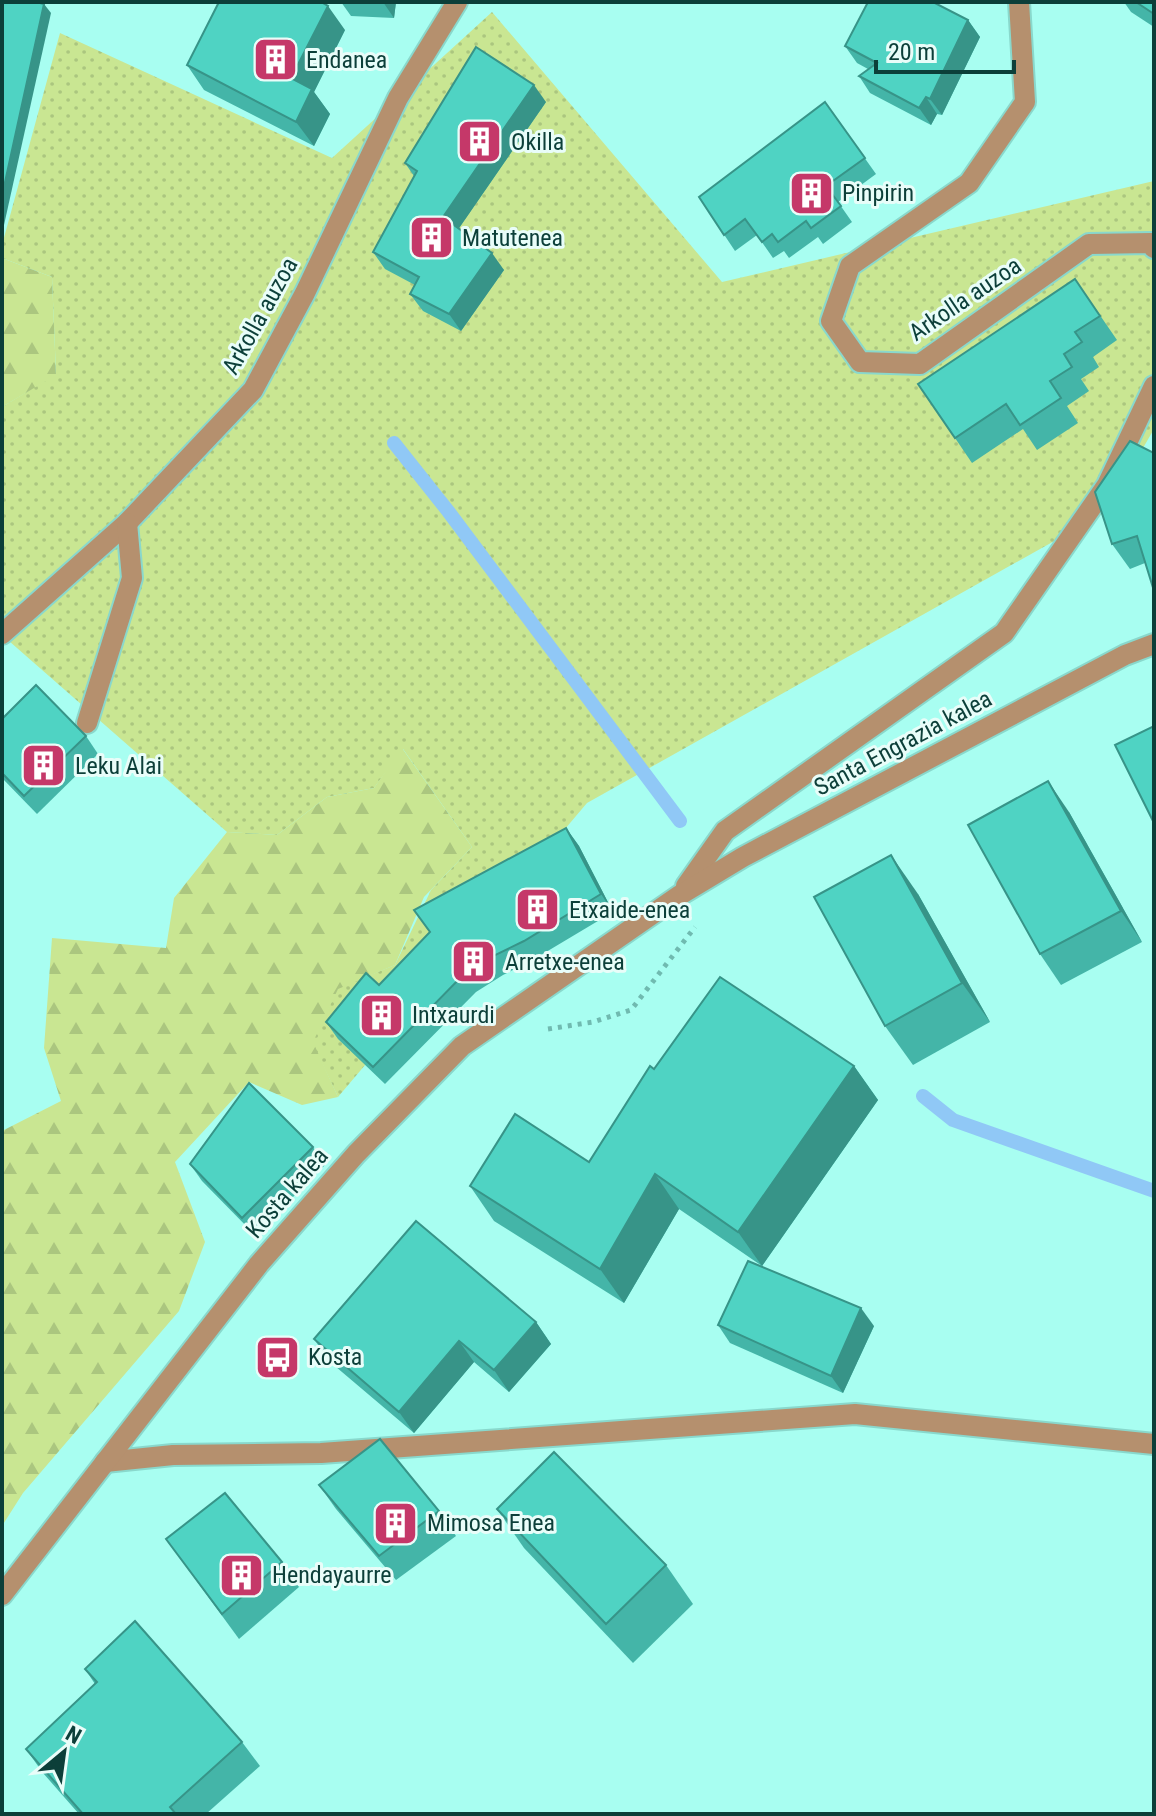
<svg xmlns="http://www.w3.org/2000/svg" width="1156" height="1816" font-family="'Roboto Condensed',sans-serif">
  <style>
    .grass { fill: url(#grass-dots) }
    .forest { fill: url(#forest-firs) }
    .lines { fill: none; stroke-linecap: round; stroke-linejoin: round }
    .stream { stroke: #90c8f6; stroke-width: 14 }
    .minor-casing { stroke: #89d8cc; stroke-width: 24 }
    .path { stroke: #70bab0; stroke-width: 5; stroke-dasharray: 4 6; stroke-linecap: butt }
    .minor { stroke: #b5906e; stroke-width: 20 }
    .wall { fill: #44b5a8 }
    .shaded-wall { fill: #379488 }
    .building { fill: #4fd3c3; stroke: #379488; stroke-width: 2 }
    .labels { text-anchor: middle; stroke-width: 6; stroke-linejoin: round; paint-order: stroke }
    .poi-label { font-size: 24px; fill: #0c3f39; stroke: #e9fdf9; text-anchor: start }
    .street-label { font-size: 24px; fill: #0c3f39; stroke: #e9fdf9 }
  </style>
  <defs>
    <pattern id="grass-dots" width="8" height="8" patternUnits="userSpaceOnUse" patternTransform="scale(2)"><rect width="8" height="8" fill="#c9e692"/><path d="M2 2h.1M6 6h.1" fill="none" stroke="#abc67f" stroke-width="1.8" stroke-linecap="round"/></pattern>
    <pattern id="forest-firs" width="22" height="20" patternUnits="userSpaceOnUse" patternTransform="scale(2)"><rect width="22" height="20" fill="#c9e692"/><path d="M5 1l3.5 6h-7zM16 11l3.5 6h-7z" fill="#abc67f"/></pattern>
  </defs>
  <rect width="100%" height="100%" fill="#a8fef1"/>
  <path class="grass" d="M492 12 722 282 1154 181V429L1106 512 587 803 338 1097 312 1042 338 988 395 965 431 890 472 847 403 749 374 788 327 797 277 835 227 832 9 641 2 646V407L56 374 52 277 2 258V245L60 33 332 158Z"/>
  <g class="forest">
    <path d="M2 258 52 277 56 375 2 407Z"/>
    <path d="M402 748 472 847 424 897 395 965 338 989 313 1042 338 1097 302 1105 249 1082 175 1162 205 1242 179 1311 23 1493 2 1526V1131L61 1101 44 1048 52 938 166 948 174 898 227 832 277 835 327 797 374 788Z"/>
  </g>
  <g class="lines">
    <g class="stream">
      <path d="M394 443 448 511 680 821"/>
      <path d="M923 1096 953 1120 1154 1191"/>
    </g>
    <defs>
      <g id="minor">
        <path d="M1019 2 1025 102 969 183 850 266 831 321 860 362 920 364 1089 244 1151 243 1154 248"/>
        <path d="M2 634 127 523 253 390 305 293 398 98 457 2"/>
        <path d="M87 723 132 578 127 523"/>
        <path d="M686 886 725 831 1004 633 1107 485 1154 386"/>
        <path d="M105 1462 173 1455 321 1453 855 1414 1154 1444"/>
        <path d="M2 1595 259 1264 356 1154 462 1046 680 895 743 857 1125 655 1154 644"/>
      </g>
    </defs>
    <use href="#minor" class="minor-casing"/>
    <path class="path" d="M548 1029 593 1022 631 1010 695 927"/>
    <use href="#minor" class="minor"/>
  </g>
  <g class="wall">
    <path d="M341 2H396L394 18 351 16Z"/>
    <path d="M1124 2H1154V27L1131 12Z"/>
    <path d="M968 20 980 37 942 115 937 114 931 125 870 93 859 76 868 69 857 63 845 46Z"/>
    <path d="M345 30 314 92 330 114 314 146 204 90 187 65Z"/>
    <path d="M546 102 459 228 504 270 461 331 423 311 410 294 415 285 385 269 373 252 414 176 405 163Z"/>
    <path d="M825 102 876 174 838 202 852 222 823 244 818 237 789 258 784 251 773 258 757 235 735 251 699 197Z"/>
    <path d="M1075 279 1117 340 1093 357 1099 367 1081 379 1089 391 1067 406 1078 423 1037 450 1023 429 972 463 955 438Z"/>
    <path d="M1154 453 1145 563 1130 569 1112 544Z"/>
    <path d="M2 719 86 736 98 754 37 814 2 778Z"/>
    <path d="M1069 812 1142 942 1061 985 1040 954Z"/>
    <path d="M566 828 579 846 613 912 536 958 503 975 476 992 385 1084 338 1039 326 1022 379 985 430 932 414 910Z"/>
    <path d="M918 894 990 1022 913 1065 885 1026Z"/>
    <path d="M854 1066 878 1100 762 1266 679 1209 624 1303 494 1221 470 1186 589 1162 654 1069Z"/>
    <path d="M313 1147 325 1165 255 1235 202 1181 190 1164Z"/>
    <path d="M536 1322 551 1344 509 1392 474 1362 414 1433 329 1361 314 1339Z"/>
    <path d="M718 1325 874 1326 843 1393 730 1343Z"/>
    <path d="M319 1485 439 1511 456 1536 396 1580 336 1509Z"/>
    <path d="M497 1509 666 1565 693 1604 633 1663 524 1548Z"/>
    <path d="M166 1539 282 1562 299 1587 239 1639Z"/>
    <path d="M85 1669 242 1742 260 1766 206 1814H79L43 1773 26 1749 95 1684Z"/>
  </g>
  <g class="shaded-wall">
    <path d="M383 2H396L394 18Z"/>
    <path d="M44 4 51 13 2 234V196Z"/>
    <path d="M328 6 345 30 314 92 330 114 314 146 296 122 291 78Z"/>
    <path d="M968 20 980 37 942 115 930 99Z"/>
    <path d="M534 85 546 102 455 234 443 217Z"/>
    <path d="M926 97 937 114 931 125 919 108Z"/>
    <path d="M492 253 504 270 461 331 449 314Z"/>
    <path d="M1048 781 1069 812 1142 942 1121 911Z"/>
    <path d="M566 828 579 846 613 912 601 894Z"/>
    <path d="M891 855 918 894 990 1022 962 983Z"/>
    <path d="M854 1066 878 1100 762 1266 738 1232Z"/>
    <path d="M655 1174 679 1209 624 1303 600 1269Z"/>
    <path d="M861 1308 874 1326 843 1393 831 1376Z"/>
    <path d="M536 1322 551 1344 509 1392 494 1370Z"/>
    <path d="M459 1341 474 1362 414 1433 399 1412Z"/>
  </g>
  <g class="building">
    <path d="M2 2H36L44 4 2 196Z"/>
    <path d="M219 2 224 3 225 2H321L328 6 291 78 312 89 296 122 187 65Z"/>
    <path d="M868 2H933L968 20 930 99 926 97 919 108 859 76 877 63 845 46Z"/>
    <path d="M1136 2H1154V14Z"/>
    <path d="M476 47 534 85 443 217 492 253 449 314 410 294 419 277 373 252 417 171 405 163Z"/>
    <path d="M825 102 865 158 826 186 841 206 811 228 806 221 778 242 772 234 762 242 745 219 724 235 699 197Z"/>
    <path d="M1075 279 1100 316 1075 332 1082 342 1064 354 1072 367 1050 381 1061 398 1020 425 1006 404 955 438 918 384Z"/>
    <path d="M1130 441 1154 453V591L1137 536 1112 544 1095 492Z"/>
    <path d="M36 685 86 736 24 796 2 773V719Z"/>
    <path d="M1154 726V823L1115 745Z"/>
    <path d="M1048 781 1121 911 1040 954 968 825Z"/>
    <path d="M566 828 601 894 524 941 491 957 463 975 373 1067 326 1022 366 973 379 985 430 932 414 910Z"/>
    <path d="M891 855 962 983 885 1026 814 897Z"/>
    <path d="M720 977 854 1066 738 1232 655 1174 600 1269 470 1186 515 1114 589 1162 650 1066 654 1069Z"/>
    <path d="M249 1083 313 1147 242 1218 190 1164Z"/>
    <path d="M416 1221 536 1322 494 1370 459 1341 399 1412 314 1339Z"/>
    <path d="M748 1261 861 1308 831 1376 718 1325Z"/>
    <path d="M380 1439 439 1511 379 1556 319 1485Z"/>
    <path d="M554 1452 666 1565 606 1624 497 1509Z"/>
    <path d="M225 1493 282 1562 222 1614 166 1539Z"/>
    <path d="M135 1621 242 1742 170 1807 176 1814H83L26 1749 97 1682 85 1669Z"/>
  </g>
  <defs>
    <symbol id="building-square" viewBox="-11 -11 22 22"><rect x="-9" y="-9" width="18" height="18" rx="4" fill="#c53869" stroke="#e9fdf9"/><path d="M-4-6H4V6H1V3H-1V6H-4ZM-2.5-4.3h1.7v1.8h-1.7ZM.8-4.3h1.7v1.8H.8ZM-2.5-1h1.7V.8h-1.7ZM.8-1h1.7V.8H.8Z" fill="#fff"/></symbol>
    <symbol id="bus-square" viewBox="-11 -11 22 22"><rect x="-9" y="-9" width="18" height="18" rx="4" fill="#c53869" stroke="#e9fdf9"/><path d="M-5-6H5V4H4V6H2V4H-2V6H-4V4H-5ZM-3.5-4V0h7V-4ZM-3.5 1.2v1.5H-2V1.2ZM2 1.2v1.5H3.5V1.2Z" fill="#fff"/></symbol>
  </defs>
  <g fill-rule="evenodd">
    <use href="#building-square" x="250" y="34" width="51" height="51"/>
    <use href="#building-square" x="454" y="116" width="51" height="51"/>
    <use href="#building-square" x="786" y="168" width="51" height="51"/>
    <use href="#building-square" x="406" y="212" width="51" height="51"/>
    <use href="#building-square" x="18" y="740" width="51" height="51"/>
    <use href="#building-square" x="512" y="884" width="51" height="51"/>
    <use href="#building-square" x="448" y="936" width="51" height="51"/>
    <use href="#building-square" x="356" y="990" width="51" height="51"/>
    <use href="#bus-square" x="252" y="1332" width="51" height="51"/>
    <use href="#building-square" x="370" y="1498" width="51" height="51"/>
    <use href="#building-square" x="216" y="1550" width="51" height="51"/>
  </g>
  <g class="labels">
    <g class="poi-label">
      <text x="306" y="68">Endanea</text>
      <text x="511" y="150">Okilla</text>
      <text x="842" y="201">Pinpirin</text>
      <text x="462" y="246">Matutenea</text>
      <text x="75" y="774">Leku Alai</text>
      <text x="569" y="918">Etxaide-enea</text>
      <text x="505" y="970">Arretxe-enea</text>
      <text x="412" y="1023">Intxaurdi</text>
      <text x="308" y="1365">Kosta</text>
      <text x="427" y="1531">Mimosa Enea</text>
      <text x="272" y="1583">Hendayaurre</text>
    </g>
    <g class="street-label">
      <text transform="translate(965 299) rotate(-34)" y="8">Arkolla auzoa</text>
      <text transform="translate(260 316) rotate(-61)" y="8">Arkolla auzoa</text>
      <text transform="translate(903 743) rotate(-28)" y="8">Santa Engrazia kalea</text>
      <text transform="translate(287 1193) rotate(-49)" y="8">Kosta kalea</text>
    </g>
  </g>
  <rect width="1156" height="1816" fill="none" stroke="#0c3f39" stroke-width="8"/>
  <g transform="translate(64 1752) rotate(29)" stroke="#e9fdf9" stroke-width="6" paint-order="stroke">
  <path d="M0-6L14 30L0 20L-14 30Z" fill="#0c3f39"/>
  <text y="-12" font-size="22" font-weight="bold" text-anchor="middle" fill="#0c3f39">N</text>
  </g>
  <path d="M876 60v12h138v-12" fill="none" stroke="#0c3f39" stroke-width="4"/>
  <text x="888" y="60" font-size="24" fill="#0c3f39" stroke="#e9fdf9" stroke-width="6" paint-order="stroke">20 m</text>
</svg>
